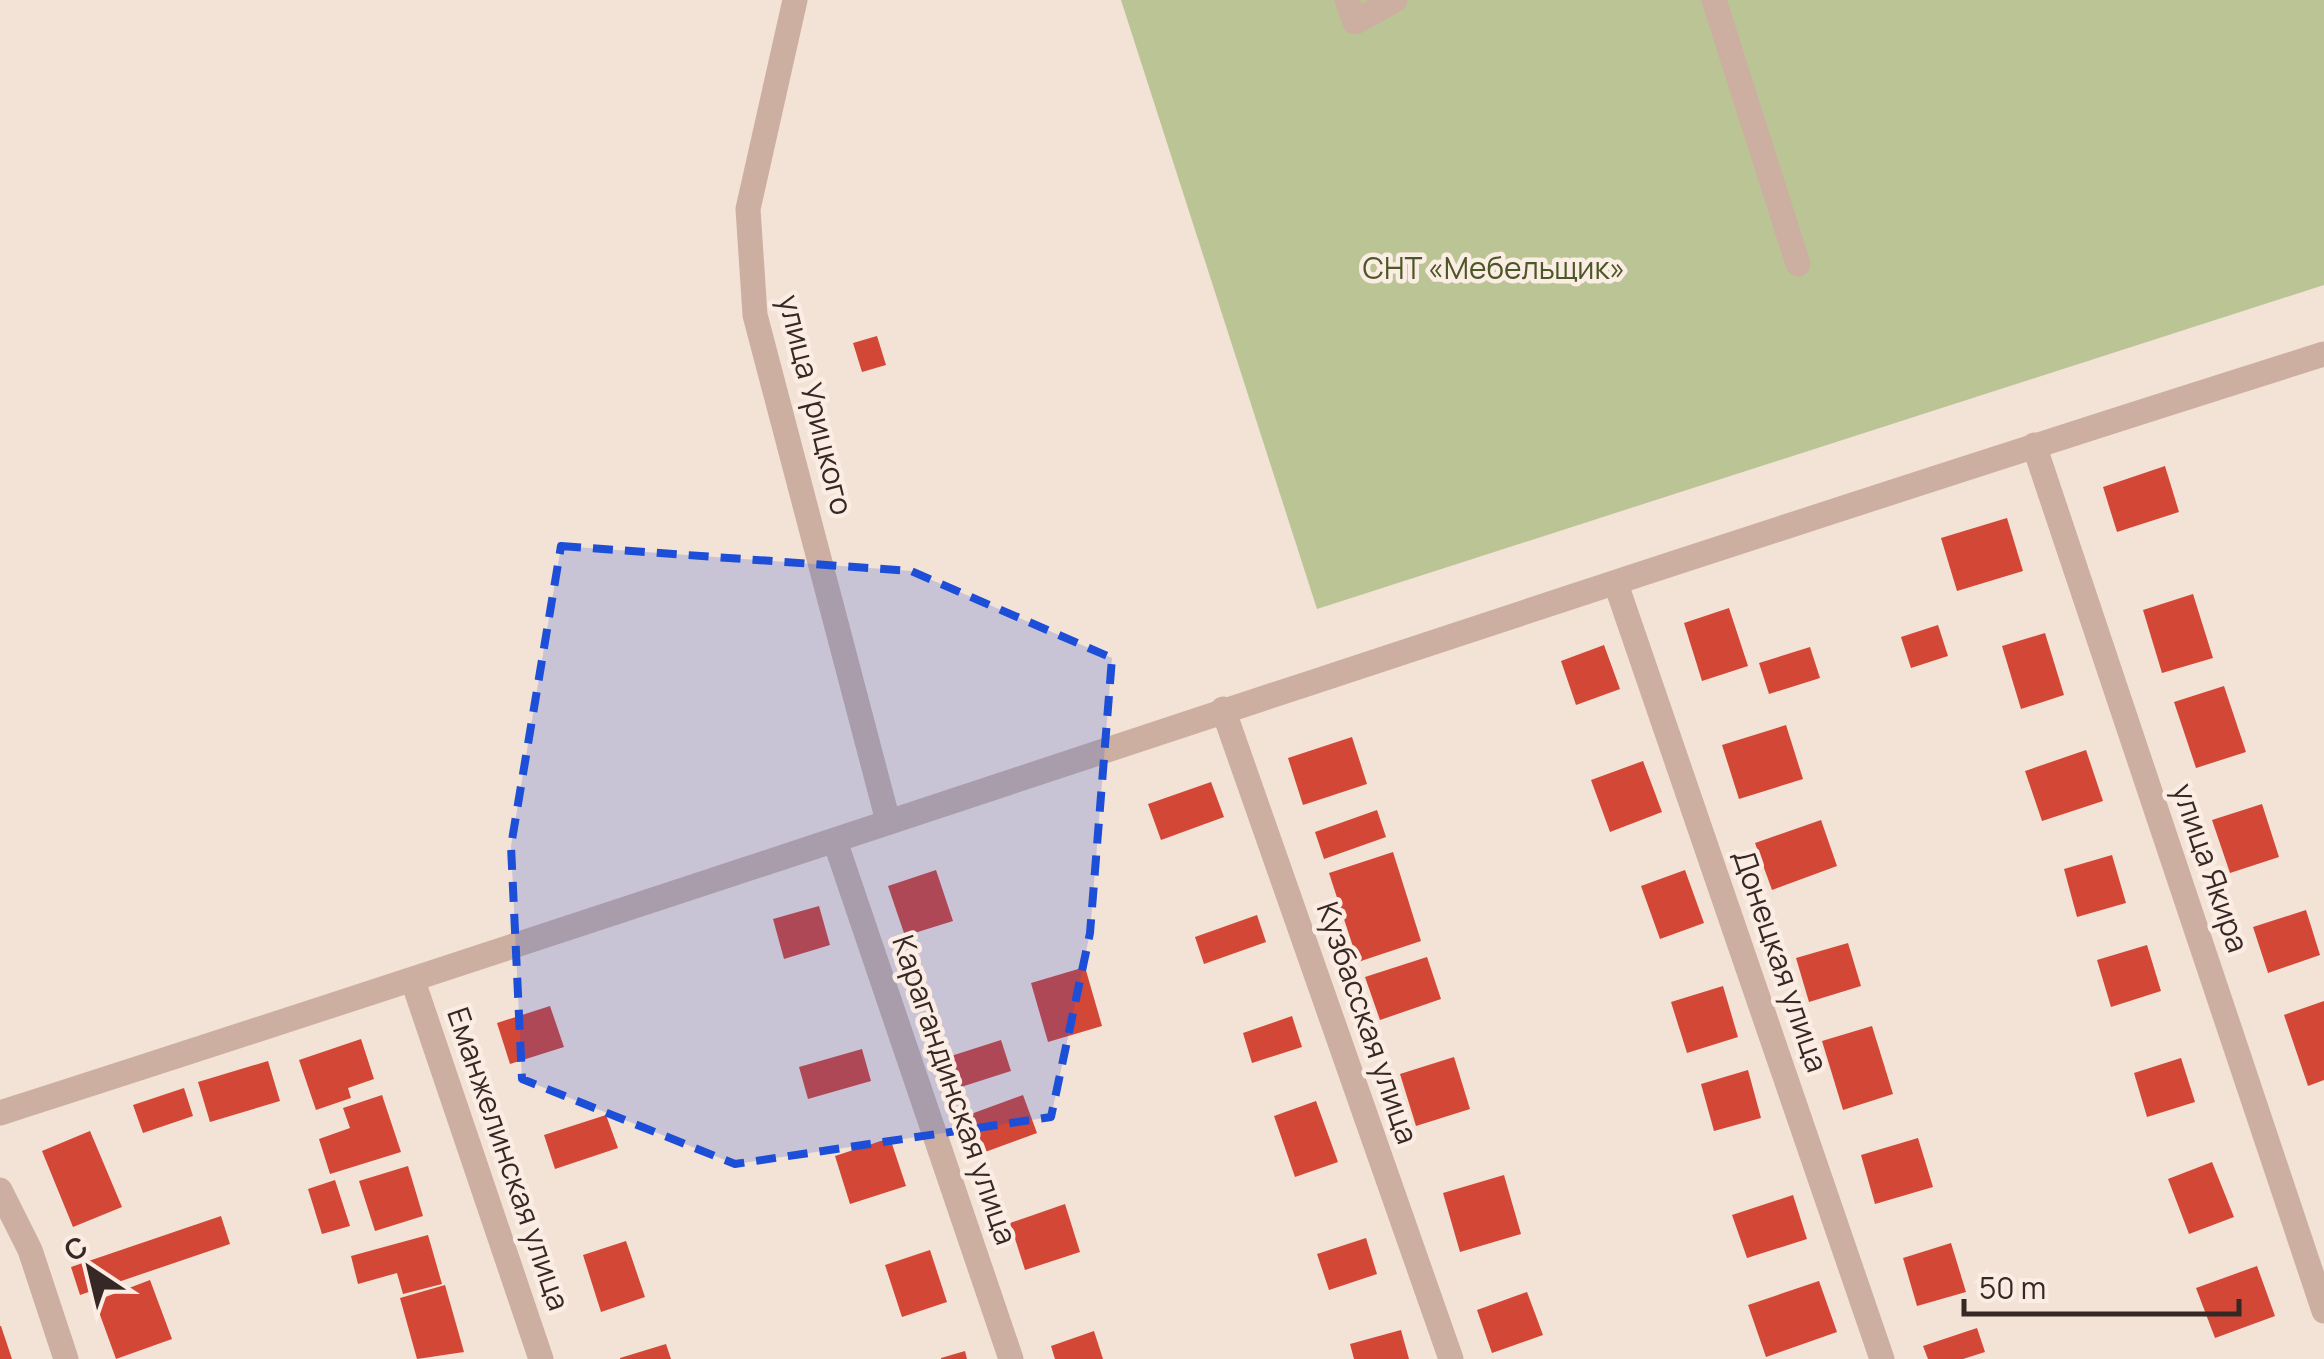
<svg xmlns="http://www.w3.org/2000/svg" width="2324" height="1359" font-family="Manrope,sans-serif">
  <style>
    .green { fill: #bac495 }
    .building { fill: #d24736 }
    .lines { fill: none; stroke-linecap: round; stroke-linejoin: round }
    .minor { stroke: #ccafa1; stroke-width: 25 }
    .marked { fill: #1d4ed8; fill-opacity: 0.2; stroke: #1d4ed8; stroke-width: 8; stroke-dasharray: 20 12; stroke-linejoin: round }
    .labels { text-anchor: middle; stroke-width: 9; stroke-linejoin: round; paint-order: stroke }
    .park-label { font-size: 30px; fill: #4b5726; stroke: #fbede3 }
    .street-label { font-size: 30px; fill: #362825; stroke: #fbede3 }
  </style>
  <rect width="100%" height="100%" fill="#f3e2d6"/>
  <path class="green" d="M1121 0H2324V285L1317 609Z"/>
  <g class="building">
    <path d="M877 336 886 365 862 372 853 343Z"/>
    <path d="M2165 466 2179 512 2117 532 2103 487Z"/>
    <path d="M2007 518 2023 571 1957 591 1941 538Z"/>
    <path d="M2193 594 2213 658 2162 673 2143 610Z"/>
    <path d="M1729 608 1748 666 1702 681 1684 623Z"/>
    <path d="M1938 625 1948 656 1911 668 1901 637Z"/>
    <path d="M2045 633 2064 695 2021 709 2002 646Z"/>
    <path d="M1604 645 1620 689 1576 705 1561 661Z"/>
    <path d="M1810 647 1820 678 1769 694 1759 663Z"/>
    <path d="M2224 686 2246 752 2196 768 2174 702Z"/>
    <path d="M1786 725 1803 779 1739 799 1722 745Z"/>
    <path d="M1352 737 1367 784 1303 805 1288 758Z"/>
    <path d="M2086 750 2103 801 2042 821 2025 771Z"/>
    <path d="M1643 761 1662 812 1610 832 1591 780Z"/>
    <path d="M1211 782 1224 817 1161 840 1148 804Z"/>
    <path d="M2262 804 2279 857 2230 873 2212 820Z"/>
    <path d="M1377 810 1386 837 1324 859 1315 832Z"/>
    <path d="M1821 820 1837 866 1772 890 1755 843Z"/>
    <path d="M1393 852 1421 941 1358 962 1329 873Z"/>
    <path d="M2112 855 2126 903 2077 917 2064 869Z"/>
    <path d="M936 870 953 921 905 936 888 886Z"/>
    <path d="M1685 870 1704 923 1660 939 1641 886Z"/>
    <path d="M819 906 830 945 784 959 773 919Z"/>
    <path d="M2306 910 2320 955 2268 973 2253 927Z"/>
    <path d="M1257 915 1266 942 1204 964 1195 937Z"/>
    <path d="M1848 943 1861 986 1809 1002 1796 958Z"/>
    <path d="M2147 945 2161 991 2111 1007 2097 960Z"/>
    <path d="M1427 957 1441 999 1380 1020 1365 977Z"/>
    <path d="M1085 967 1102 1026 1048 1042 1031 983Z"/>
    <path d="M1723 986 1738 1037 1687 1053 1671 1002Z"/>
    <path d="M2324 1001V1080L2308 1086 2284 1015Z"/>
    <path d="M550 1006 564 1047 510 1064 497 1023Z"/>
    <path d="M1292 1016 1302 1047 1252 1063 1243 1033Z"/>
    <path d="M1872 1026 1893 1094 1843 1110 1822 1041Z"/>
    <path d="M361 1039 374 1079 348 1088 351 1098 316 1110 299 1060Z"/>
    <path d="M1001 1040 1011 1071 961 1087 951 1056Z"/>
    <path d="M862 1049 871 1081 808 1099 799 1067Z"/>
    <path d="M1454 1057 1470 1109 1416 1126 1400 1074Z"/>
    <path d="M2181 1058 2195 1102 2147 1117 2134 1073Z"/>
    <path d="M268 1061 280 1101 210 1122 198 1082Z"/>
    <path d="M1748 1070 1761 1118 1714 1131 1701 1084Z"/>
    <path d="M184 1088 193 1116 143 1133 133 1105Z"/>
    <path d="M382 1095 401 1152 330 1174 319 1139 350 1128 343 1108Z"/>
    <path d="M1023 1095 1037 1133 985 1152 971 1114Z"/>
    <path d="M1316 1101 1338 1162 1295 1177 1274 1116Z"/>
    <path d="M606 1115 618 1148 555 1169 544 1135Z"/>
    <path d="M90 1131 122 1207 73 1227 42 1151Z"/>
    <path d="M890 1138 906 1186 850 1204 835 1156Z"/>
    <path d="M1918 1138 1933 1187 1875 1204 1861 1155Z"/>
    <path d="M2212 1162 2234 1217 2189 1234 2168 1179Z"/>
    <path d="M408 1166 423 1216 375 1231 359 1181Z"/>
    <path d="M1504 1175 1521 1234 1460 1252 1443 1193Z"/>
    <path d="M335 1180 350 1226 322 1234 308 1189Z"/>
    <path d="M1793 1195 1807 1239 1747 1258 1732 1215Z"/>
    <path d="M1065 1204 1080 1252 1025 1270 1010 1223Z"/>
    <path d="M221 1216 230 1244 80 1295 71 1267Z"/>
    <path d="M428 1235 442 1284 403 1294 397 1273 358 1284 351 1256Z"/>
    <path d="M1366 1238 1377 1274 1329 1290 1317 1254Z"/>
    <path d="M626 1241 645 1297 601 1312 583 1255Z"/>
    <path d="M1951 1243 1966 1292 1917 1306 1903 1258Z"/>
    <path d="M930 1250 947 1302 902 1317 885 1265Z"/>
    <path d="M2257 1266 2275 1316 2215 1338 2196 1288Z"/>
    <path d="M150 1280 172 1339 116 1359 95 1301Z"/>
    <path d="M1819 1281 1837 1332 1766 1357 1748 1305Z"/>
    <path d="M445 1285 464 1352 417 1359 400 1298Z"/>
    <path d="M1527 1292 1543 1335 1492 1353 1477 1310Z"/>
    <path d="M0 1326H1L12 1359H0Z"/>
    <path d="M1977 1328 1985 1352 1963 1359H1928L1923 1346Z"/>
    <path d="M1401 1330 1409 1359H1354L1350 1344Z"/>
    <path d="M1094 1331 1103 1359H1055L1051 1346Z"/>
    <path d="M666 1344 671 1359H620V1358Z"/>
    <path d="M965 1351 967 1359H941V1358Z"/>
  </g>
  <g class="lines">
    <g class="minor">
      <path d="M795 0 748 209 755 315 888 821"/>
      <path d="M1347 0 1355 22 1395 0"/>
      <path d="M1714 0 1798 264"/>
      <path d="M2034 445 2324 1311"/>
      <path d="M1616 584 1882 1359"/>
      <path d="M1223 709 1451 1359"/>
      <path d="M835 841 1011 1359"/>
      <path d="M413 981 541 1359"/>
      <path d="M0 1113C776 864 1547 599 2324 354"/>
      <path d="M0 1190 30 1250 66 1359"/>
    </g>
  </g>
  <path class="marked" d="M561 546 911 571 1112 658 1090 933 1051 1117 735 1164 522 1079 511 846Z"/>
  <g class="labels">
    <g class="park-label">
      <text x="1494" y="279">СНТ «Мебельщик»</text>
    </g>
    <g class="street-label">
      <text transform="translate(815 405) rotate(76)" y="10">улица Урицкого</text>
      <text transform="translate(2210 868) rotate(71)" y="10">улица Якира</text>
      <text transform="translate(1780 961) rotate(71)" y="10">Донецкая улица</text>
      <text transform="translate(1367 1023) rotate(71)" y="10">Кузбасская улица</text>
      <text transform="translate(954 1090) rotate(71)" y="10">Карагандинская улица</text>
      <text transform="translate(508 1159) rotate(71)" y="10">Еманжелинская улица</text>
    </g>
  </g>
  <g transform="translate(90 1269) rotate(325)" stroke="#fbede3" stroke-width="8" paint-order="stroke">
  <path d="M0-8L18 38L0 25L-18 38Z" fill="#362825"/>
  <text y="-15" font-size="28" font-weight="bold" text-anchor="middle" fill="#362825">С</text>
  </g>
  <path d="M1964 1299v15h275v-15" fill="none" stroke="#362825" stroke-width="5"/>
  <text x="1979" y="1299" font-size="30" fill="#362825" stroke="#fbede3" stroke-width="8" paint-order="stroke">50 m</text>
</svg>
